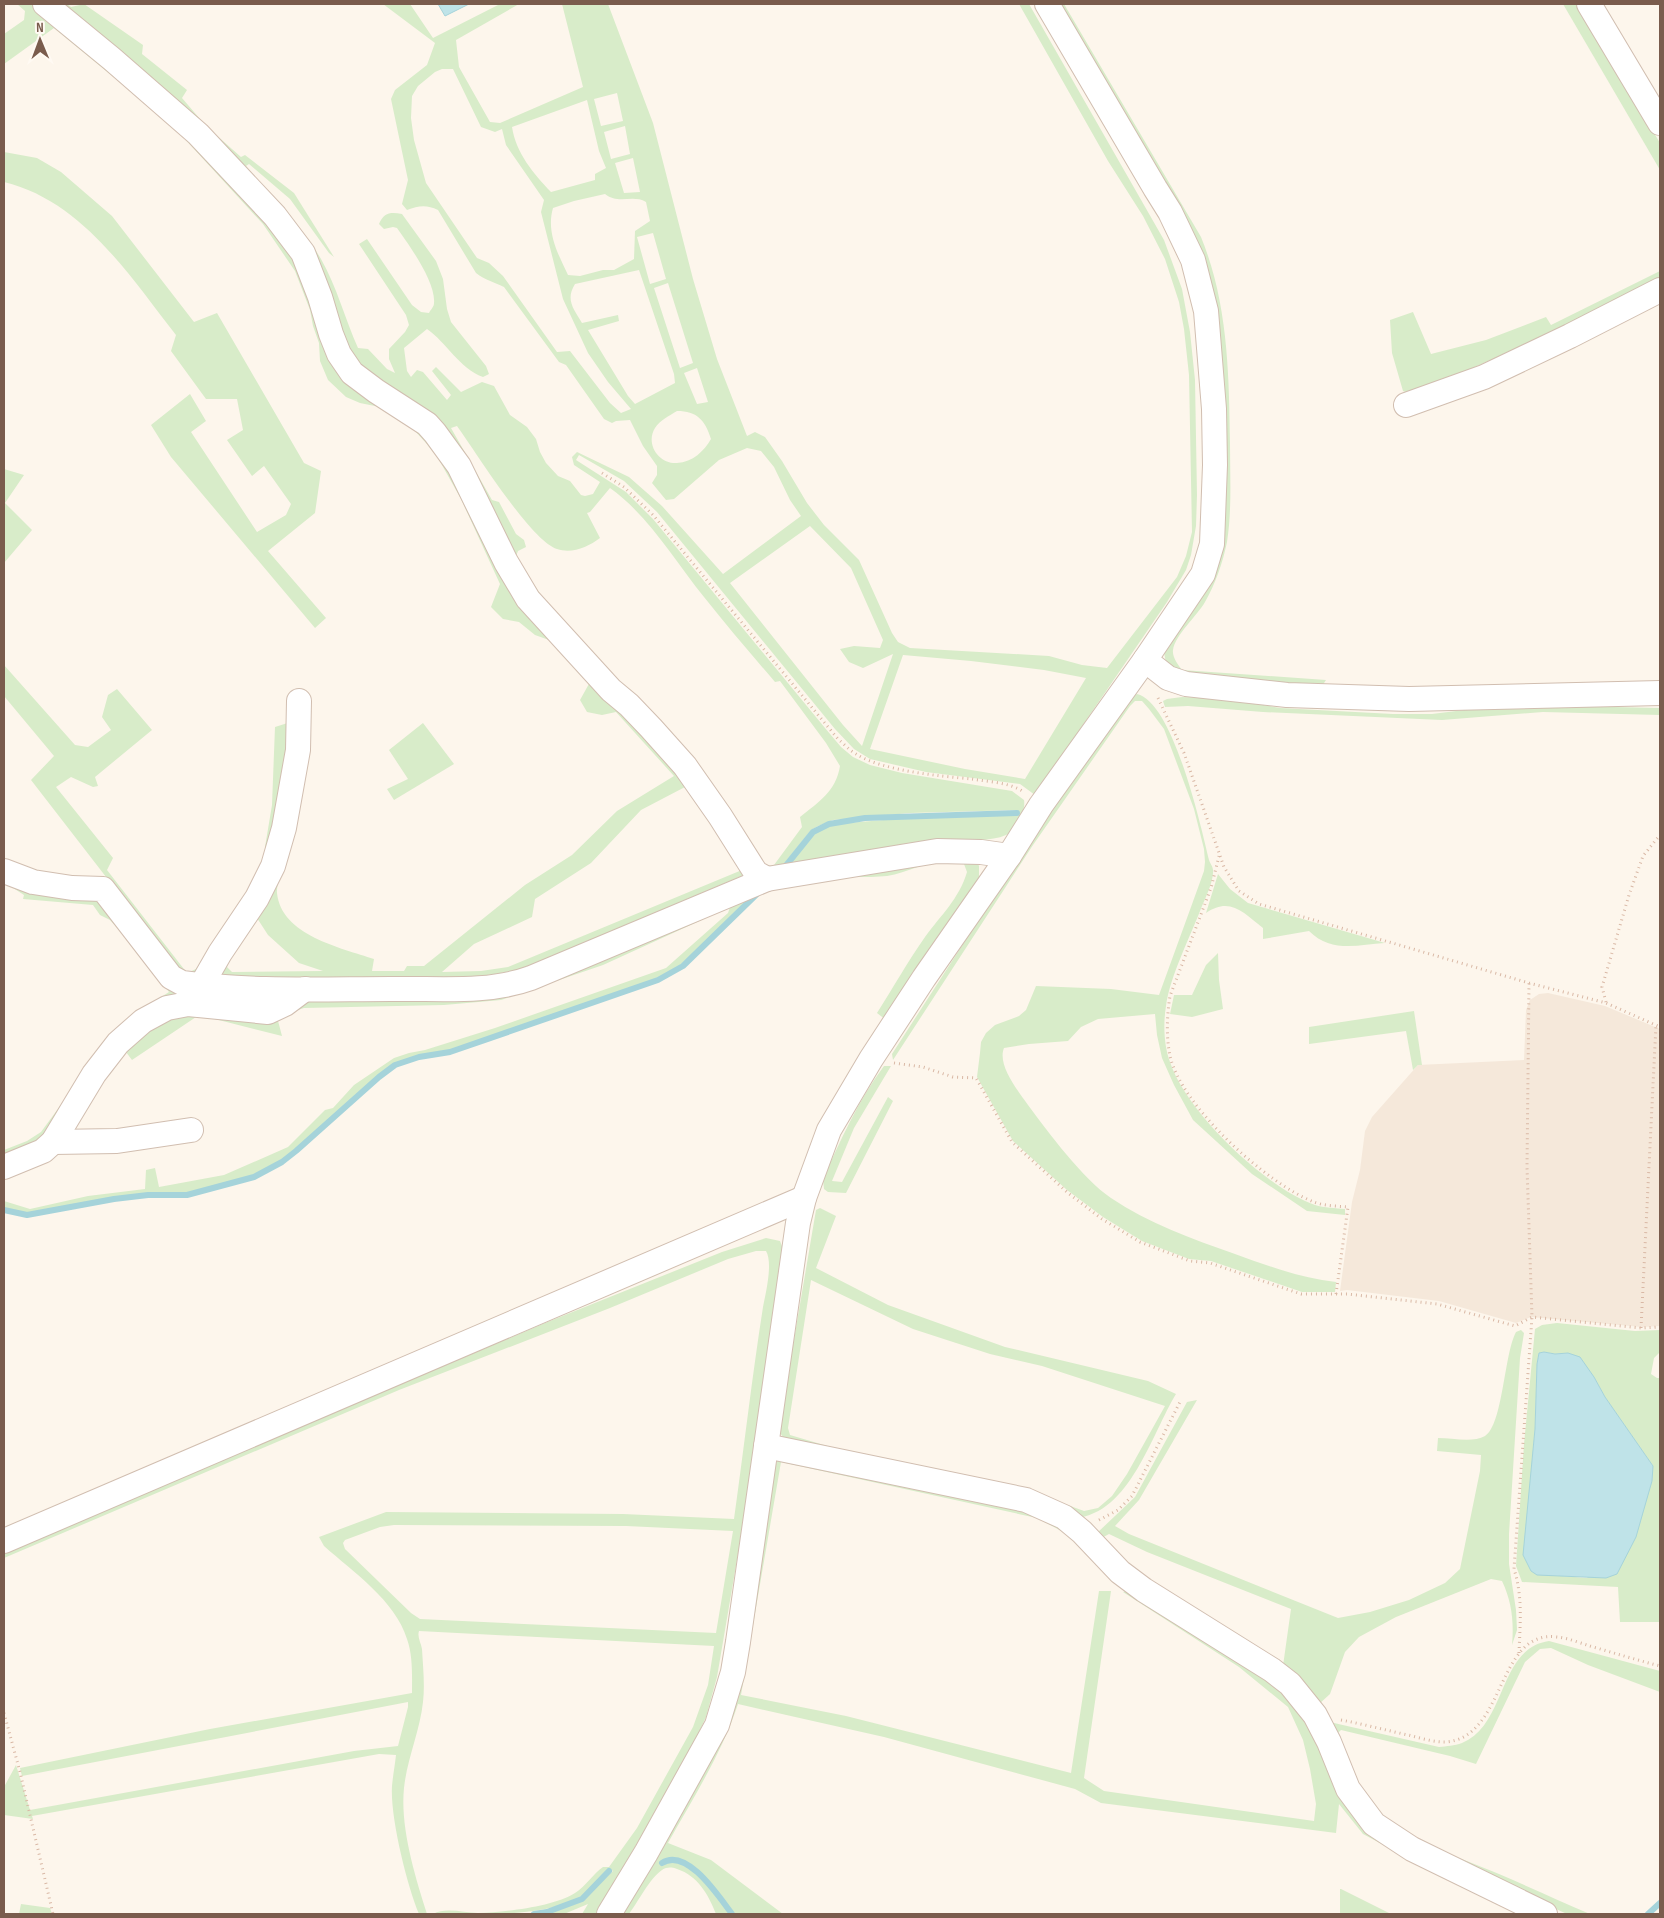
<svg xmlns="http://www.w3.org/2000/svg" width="1664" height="1918" font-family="'Sofia Sans Condensed',sans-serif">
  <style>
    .residential { fill: #f5e8da }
    .green { fill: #d8ecc9; fill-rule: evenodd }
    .water { fill: #bfe3e8; stroke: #a5d3da }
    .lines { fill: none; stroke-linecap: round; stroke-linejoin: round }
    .stream { stroke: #a5d3da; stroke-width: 6 }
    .minor-casing { stroke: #d1beb0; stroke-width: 26 }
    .path { stroke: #d9b8a5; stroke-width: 3; stroke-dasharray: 1 4; stroke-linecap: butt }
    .minor { stroke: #fff; stroke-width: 24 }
  </style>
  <rect width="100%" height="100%" fill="#fdf6ec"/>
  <path class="residential" d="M1548 993 1605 1006 1660 1029V1326L1642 1327 1531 1317 1516 1323 1439 1301 1347 1290 1340 1291 1352 1202 1360 1170 1365 1131 1372 1117 1418 1065 1524 1060 1526 1010 1530 1000 1539 994Z"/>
  <g class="green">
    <path d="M17 4H39L132 81 286 237 327 336 432 435 501 563 646 728 751 872 527 967C486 979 445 978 403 979 338 980 273 979 208 979L287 859C284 869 276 883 277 893 281 935 341 948 374 959L372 971H404L407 966H424L525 885 572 855 617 811 674 776 616 712 602 715 587 712 580 700 590 682 549 640 535 635 519 622 503 619 491 607 500 584 461 499 438 458 426 443 404 419 385 408 360 403 346 397 328 380 320 361 319 343 313 326 310 310 295 271 263 224 173 126 54 28 4 64V34L24 20 25 11ZM685 787 742 870 508 967 481 971 442 972 474 944 532 917 535 899 591 863 641 810ZM257 918 268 935 299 963 323 971 232 972 227 967 230 957Z"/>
    <path d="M52 4H67L71 7 84 4 143 45 142 54 187 90 182 98 206 126 241 157 245 155 294 193 334 257 329 253 290 199 249 164 246 166C271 197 301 224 321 259 337 287 345 319 358 348L368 349 387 369 395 373 389 359V349L405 332 409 325 406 315 359 244 367 239 412 305 421 312 429 313C431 309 434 307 434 303 436 282 409 245 397 228L393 227 384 229 379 224C384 212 391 212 402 214L436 261 443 279 447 309 451 322 486 366 489 374 483 377C459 368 447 343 427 329L404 348 407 371 411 377 417 370 423 372 447 400 451 395 432 371 436 367 461 392 482 382 494 386 510 415 527 427 536 439 540 452 546 463 558 476 570 481 581 495 585 496 593 494 600 482 574 465 572 457 577 452 629 477 662 506 723 574 801 516 790 500 774 467 761 451 747 448 719 460 674 499 666 500 652 483 657 475V466L643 446 630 420 616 421 612 423 604 419 566 365 559 362 504 287C494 282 485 280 476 273L438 210C426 204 418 206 407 210L402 204 408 180 391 99 395 90 427 65 435 43 383 4H410L433 38 500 4H519L456 40 459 67 490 122 500 123 583 87 562 4H608L653 123 693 279 717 359 747 436 755 432 765 437 782 461 807 503 824 525 859 560 892 633 898 642 910 648 1049 656 1082 665 1107 668 1177 577 1186 556 1192 532 1189 375 1184 329 1179 302 1165 259 1143 216 1108 161 1019 4H1029L1164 240 1182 289 1190 332 1195 380 1197 495 1196 526 1191 555 1186 570 1167 602 1035 795 1020 784 926 772 870 759 854 749 835 729 657 512 624 481 579 455 576 460 626 492 653 519 825 728 841 747 853 757 870 765 902 773 1012 791 1024 800C1026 811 1017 830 1006 835 991 842 969 839 953 841 890 850 827 861 764 871L532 597 469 479 355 369 312 264ZM442 69H453L481 127 495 132 502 129 506 145 544 200 541 212 563 299 588 353 608 382 631 409 621 413 610 403 570 351 557 352 503 276 489 263 477 258 426 183 414 140 411 118 412 96 418 86 435 72ZM617 93 623 121 601 126 594 99ZM587 100 599 151 606 168 595 174V180L551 192C533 173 516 153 512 127ZM625 126 630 154 611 159 604 132ZM633 158 640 192 624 193 615 163ZM605 194C619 205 632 194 646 202L650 221 635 231 634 259 614 270H603L580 276 568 275C558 254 546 232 553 208L574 201ZM653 233 666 279 650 284 637 237ZM639 270 674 374 675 383 635 404 628 396 588 330 619 321 618 315 582 323C574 309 565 300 575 284ZM668 283 693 363 680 368 654 288ZM697 368 708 402 697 404 684 373ZM677 411C697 411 705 420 711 439 704 451 693 462 677 463 659 464 645 444 655 428 660 420 669 416 677 411ZM457 426C476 452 530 540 557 549 572 554 588 547 600 538L587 513 590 512 610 488C649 516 674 560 704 597 727 626 751 654 775 682L780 681 826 743 840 766C836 791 819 802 800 817L802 827 774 865 769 866 764 865 595 657 542 597 516 556 518 551 526 547 524 540 516 534 499 502 492 500 451 428ZM810 526 851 568 883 640 880 648 854 646 840 649 849 662 863 668 893 654 862 746 843 725 730 583ZM903 655 971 661 1044 670 1086 678 1025 779 965 769 870 749ZM1017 810 1018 814 966 817 909 818 834 824 817 832 810 838 789 866 783 865 811 830 818 826 833 820 910 813Z"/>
    <path d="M1052 4H1064L1201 237C1228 303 1229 373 1230 443 1230 476 1232 510 1227 542 1223 562 1215 585 1205 602 1197 616 1175 635 1173 650 1172 657 1178 665 1182 670L1326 680 1322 686 1183 680 1166 663 1163 647 1201 591 1212 307Z"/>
    <path d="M1563 4H1577L1660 143V170Z"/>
    <path d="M4 152 37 158 61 172 112 216 194 322 217 313 304 463 321 471 315 513 268 551 326 618 315 628 171 457 151 425 190 394 206 421 191 432 257 532 286 515 291 504 264 466 252 476 227 440 243 430 237 399H206L171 351 176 335C129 275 82 201 4 182Z"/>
    <path d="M1660 271V278L1557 330 1448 379 1411 394 1403 391 1392 353 1390 320 1413 312 1431 354 1486 340 1546 317 1551 325Z"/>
    <path d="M4 469 24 475 5 503 32 530 4 563Z"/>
    <path d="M4 665 75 745 88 747 111 730 102 717 108 695 117 689 152 730 95 777 98 786 93 787 71 777 56 787 113 858 107 870 187 973 196 969 243 907 271 852 265 847 272 805 275 727 297 720 296 750 283 828 271 866 254 898 197 983 186 980 176 971 120 895 31 780 54 756 4 696Z"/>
    <path d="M1137 694C1173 702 1201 826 1209 860 1210 863 1213 867 1213 870 1214 880 1206 897 1202 906 1191 935 1170 976 1166 1006 1163 1024 1164 1046 1170 1062 1186 1112 1266 1188 1315 1205 1324 1208 1336 1208 1345 1209V1215L1307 1211 1252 1174 1193 1120 1174 1085 1162 1058 1157 1035 1155 1014 1098 1019 1081 1027 1068 1041 1029 1044 1004 1048C997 1065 1018 1091 1028 1105 1048 1132 1083 1179 1111 1198 1148 1223 1192 1239 1235 1254 1268 1266 1301 1278 1336 1282L1335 1292H1302L1211 1261 1189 1259 1142 1241 1103 1217 1067 1190 1013 1141 977 1077 980 1053 981 1042 986 1033 995 1025 1019 1016 1026 1010 1036 986 1111 989 1159 995 1191 907 1204 871 1205 862 1204 849 1194 809 1164 729 1149 709 1142 701H1135L1130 706 1033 845 893 1060 892 1054 1020 856 1131 697Z"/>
    <path d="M1182 697 1230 699 1280 708 1393 714H1432L1472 709 1592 703 1614 707 1660 708V715L1543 712 1442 720 1263 712 1188 706 1165 707 1163 701 1167 699Z"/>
    <path d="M423 723 454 764 394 800 387 789 408 779 389 750Z"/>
    <path d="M945 854 965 855 975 858 979 866V879L886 1020 877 1013C893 988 908 961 925 937 941 915 959 899 967 872L964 864C937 854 913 872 887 876 877 877 866 877 856 877L855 869Z"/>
    <path d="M1218 874 1230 889 1248 903 1385 943C1357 945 1331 953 1309 931L1263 939V928C1244 913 1230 896 1206 913Z"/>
    <path d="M4 882 105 900 190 991 172 1001 40 1140 4 1155V1150L27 1141 41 1132 85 1072 136 1013 169 992 139 952 110 920 100 915 93 905 23 899 24 895Z"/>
    <path d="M766 883 724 926 672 972 613 995 450 1050 419 1056 395 1064 377 1076 295 1150 281 1161 254 1175 220 1186 187 1193 148 1194 114 1197 26 1214 4 1209V1201L30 1209 88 1196 145 1189 146 1170 155 1168 159 1187 224 1175 288 1147 325 1110 333 1108 354 1085 394 1058 409 1053 425 1050 495 1028 666 968 728 913 730 907 603 965 501 1000 444 1005 304 1008 277 1017 282 1036 199 1015 132 1060 123 1048 166 1017 305 1002 481 995Z"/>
    <path d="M1218 953 1219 980 1223 1009 1192 1017 1170 1014 1174 995H1192L1206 965Z"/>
    <path d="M1414 1011 1422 1065H1418L1413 1070 1406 1031 1309 1044V1027Z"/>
    <path d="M884 1066H891L854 1128 832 1181 842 1182 888 1097 893 1101 846 1193 828 1192 824 1189 823 1179C841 1139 858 1101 884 1066Z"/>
    <path d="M820 1208 836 1216 816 1268 888 1305 1005 1347 1148 1381 1176 1394C1152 1433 1130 1514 1075 1518L787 1442 780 1433 781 1416 816 1210ZM811 1280 913 1329 990 1354 1042 1366 1165 1406 1127 1474 1112 1496 1098 1508 1084 1511 1032 1492 851 1453 790 1435 788 1428Z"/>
    <path d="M766 1238 780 1241 783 1249 754 1456 741 1536 717 1677 706 1717 690 1752 596 1914H582L588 1904 564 1914H541L582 1900 613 1871 609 1868C601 1877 591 1891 580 1898 536 1918 481 1914 433 1914 446 1907 464 1913 478 1913 505 1912 553 1907 575 1893 586 1886 593 1874 603 1867H609L637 1828 693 1727 708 1685 714 1646 419 1631C417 1637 421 1643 422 1649 423 1667 425 1685 423 1702 420 1731 407 1759 404 1788 400 1828 415 1876 427 1914H419C407 1885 390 1817 392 1786 393 1775 395 1765 396 1755L379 1754 32 1816 33 1819 4 1815V1787L16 1765 30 1810 354 1751 398 1746 408 1707V1702L22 1776 20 1768 210 1729 412 1693C412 1675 413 1656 407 1639 395 1600 353 1572 324 1546L319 1537 386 1512 623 1514 734 1519C744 1448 752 1377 763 1307 766 1292 773 1263 766 1251H756L728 1259 610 1308 399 1390 4 1558V1552L545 1323 722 1252ZM394 1525 626 1526 733 1531 716 1633 420 1619 411 1613 345 1549 343 1543 345 1540 380 1527Z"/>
    <path d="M1557 1323 1635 1331 1660 1330V1352L1654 1358 1651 1374 1657 1378H1660V1622H1620L1618 1587 1522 1582 1516 1566 1524 1444 1535 1329 1542 1325ZM1544 1352 1555 1354 1568 1353 1594 1377 1605 1397 1653 1466 1652 1481 1647 1496 1587 1578 1550 1575 1531 1476 1535 1429 1537 1364 1539 1353Z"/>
    <path d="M1521 1330 1524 1333 1520 1358 1509 1534V1564L1516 1610 1517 1630 1512 1645C1514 1622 1512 1602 1502 1581L1491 1579 1396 1617 1359 1637 1345 1652 1330 1694 1318 1705 1282 1673 1291 1609 1147 1552 1109 1534 1098 1540 1096 1534 1135 1497 1187 1402 1197 1400 1139 1500 1115 1526 1129 1534 1338 1618 1370 1612 1409 1600 1445 1583 1460 1569 1480 1471 1481 1455 1437 1451 1438 1438C1452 1438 1473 1443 1485 1436 1503 1425 1504 1354 1516 1332Z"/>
    <path d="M777 1460 1035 1512 1052 1519 1065 1533 1037 1518 781 1462 741 1695 846 1716 1071 1773 1099 1591H1111L1084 1778 1104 1791 1314 1821 1316 1804 1310 1769 1303 1740 1288 1707 1239 1667 1123 1592 1129 1590 1233 1654 1297 1706 1391 1849 1363 1834 1339 1804 1336 1833 1101 1803 1075 1789 884 1737 738 1704C722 1753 693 1798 668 1843L711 1860 783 1914H734C721 1897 684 1840 660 1864H663C685 1848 719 1899 730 1914H716C708 1894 698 1876 677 1869 671 1867 667 1867 662 1870 650 1878 638 1902 629 1914H619L713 1753Z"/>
    <path d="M1549 1641 1660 1671V1692L1588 1665 1551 1648 1540 1649 1525 1662 1476 1764 1450 1756 1341 1730 1337 1734C1342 1750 1346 1769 1355 1784 1382 1830 1452 1855 1499 1874 1529 1887 1560 1901 1590 1914H1567L1439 1855 1395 1832 1376 1818 1350 1786 1330 1729V1724L1334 1723 1439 1747C1447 1746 1454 1746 1462 1743 1507 1725 1498 1648 1549 1641Z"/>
    <path d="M1340 1889H1341L1391 1914H1340Z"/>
    <path d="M21 1904 50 1908 52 1914H19Z"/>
  </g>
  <g class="water">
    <path d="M438 4H469L445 16Z"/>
    <path d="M1544 1352 1555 1354 1568 1353 1580 1357 1594 1377 1605 1397 1653 1466 1652 1481 1636 1537 1617 1574 1606 1578 1537 1575 1531 1571 1523 1555 1535 1429 1537 1364 1539 1353Z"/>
  </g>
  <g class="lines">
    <g class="stream">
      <path d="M784 868 813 832 829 824 865 818 1017 813"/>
      <path d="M4 1210 27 1215 114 1199 148 1195H187L254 1177 282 1162 296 1151 379 1077 395 1065 419 1057 450 1052 658 980 683 966 759 892"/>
      <path d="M662 1863C687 1847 719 1897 732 1914"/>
      <path d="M534 1914 547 1912 582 1899 609 1871"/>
      <path d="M1648 1914 1660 1903"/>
    </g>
    <defs>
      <g id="minor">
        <path d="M45 4 112 59 198 134 275 216 303 253 320 297 331 334 339 354 352 373 376 391 427 424 435 433 459 466 506 562 528 599 611 690 629 705 651 728 685 766 720 816 756 873 767 879"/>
        <path d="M1589 4 1660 123"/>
        <path d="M1406 405 1484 377 1570 336 1660 290"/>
        <path d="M1145 660 1168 678 1186 684 1287 695 1409 699 1660 693"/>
        <path d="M4 871 33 882 72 888 103 889 171 977 182 983C251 992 322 989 391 989 437 988 487 994 531 978L767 879 937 851 981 852 1009 856"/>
        <path d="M201 986 220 953 257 898 273 866 284 828 298 750 299 701"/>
        <path d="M53 1142 117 1141 191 1130"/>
        <path d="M4 1167 43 1151 53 1142 94 1074 118 1043 143 1021 167 1008 188 1004 268 1012 285 1004 305 989"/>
        <path d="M766 1446 1026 1500 1064 1517 1082 1532 1120 1572 1144 1590 1272 1670 1290 1684 1315 1715 1329 1742 1348 1789 1374 1824 1412 1849 1545 1914"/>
        <path d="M4 1541 804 1198"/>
        <path d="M609 1914 646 1853 717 1725 733 1672 738 1642 798 1223 804 1198 829 1130 871 1059 924 978 1009 856 1041 805 1145 660 1203 574 1212 544 1215 465 1214 409 1206 311 1193 260 1170 212 1155 188 1047 4"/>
      </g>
    </defs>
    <use href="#minor" class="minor-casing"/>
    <g class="path">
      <path d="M602 473 624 487 653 515 838 739C844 744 849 750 856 754 883 771 939 776 972 779 989 782 1009 782 1024 792"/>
      <path d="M1158 698 1184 753 1224 867 1239 891 1259 904 1529 983 1606 1003 1660 1027"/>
      <path d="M1219 856 1211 888 1170 996C1167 1015 1166 1036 1170 1056 1181 1106 1267 1184 1314 1202 1324 1206 1337 1206 1348 1207L1336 1294"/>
      <path d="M1606 1002 1602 987 1629 895 1643 856 1660 835"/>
      <path d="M894 1063 923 1067 953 1077 976 1078 1012 1142 1068 1193 1102 1219 1140 1242 1190 1261 1210 1263 1301 1294H1347L1437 1304 1515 1326 1532 1317 1641 1328 1660 1327"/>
      <path d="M1641 1328 1656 1025"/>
      <path d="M1099 1520 1118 1510 1132 1496 1181 1400"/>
      <path d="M1519 1653C1520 1624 1523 1597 1514 1569L1532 1317 1527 1167 1529 983"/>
      <path d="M4 1713 20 1772 53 1914"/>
      <path d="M1341 1720C1363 1724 1385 1730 1408 1735 1420 1738 1433 1742 1445 1742 1506 1739 1496 1629 1557 1637 1568 1638 1580 1643 1590 1646 1614 1653 1637 1660 1660 1666"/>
    </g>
    <use href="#minor" class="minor"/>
  </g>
  <rect width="1664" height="1918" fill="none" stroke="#7a5c4d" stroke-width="10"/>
  <g transform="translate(40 40) rotate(359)" stroke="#fffaf3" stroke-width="4" paint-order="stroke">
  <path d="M0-4L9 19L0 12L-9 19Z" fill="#7a5c4d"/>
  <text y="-8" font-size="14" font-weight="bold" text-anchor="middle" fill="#7a5c4d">N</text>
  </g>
</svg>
